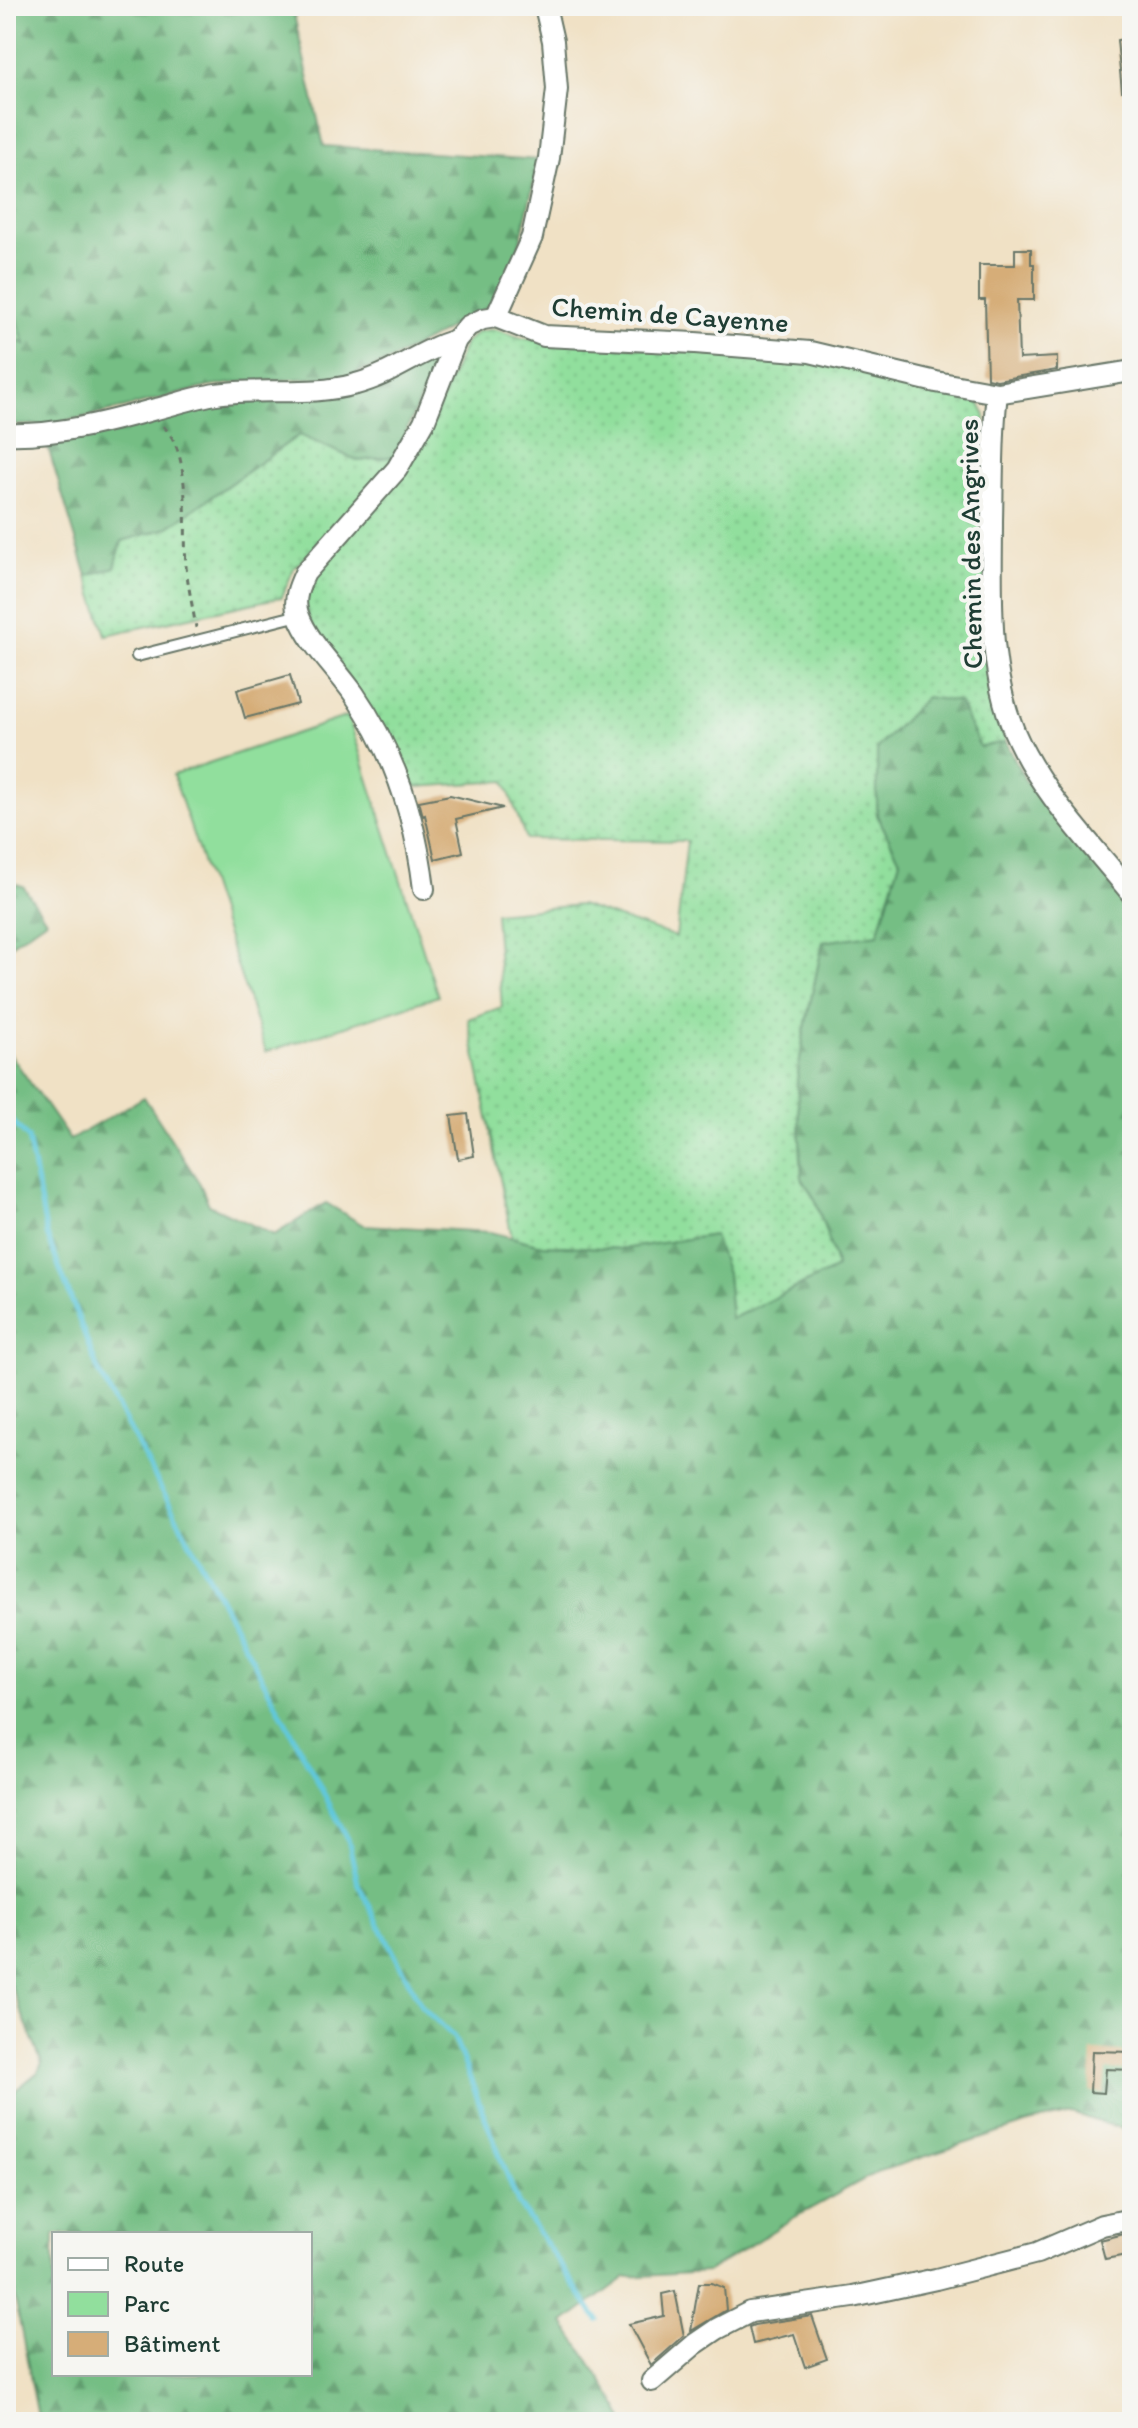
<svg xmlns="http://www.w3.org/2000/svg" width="1138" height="2428" font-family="Itim,sans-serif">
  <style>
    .grass { fill: url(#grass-dots); stroke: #588e68; stroke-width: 2 }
    .forest { fill: url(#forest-firs); stroke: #4a7e5c; stroke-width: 2; fill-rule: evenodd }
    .green { fill: #91df9d; stroke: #588e68; stroke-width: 2 }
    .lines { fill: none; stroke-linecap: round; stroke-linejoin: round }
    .stream { stroke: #60c8dc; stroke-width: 5 }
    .building { fill: #d6ad78 }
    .service-casing { stroke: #687667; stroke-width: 14 }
    .minor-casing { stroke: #687667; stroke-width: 24 }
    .path { stroke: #687667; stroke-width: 3; stroke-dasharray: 6 6; stroke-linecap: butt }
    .service { stroke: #fff; stroke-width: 10 }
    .minor { stroke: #fff; stroke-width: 20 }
    .labels { text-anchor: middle; stroke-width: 8; stroke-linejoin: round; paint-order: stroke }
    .street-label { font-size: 28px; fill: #1f3d34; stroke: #f6f6f2 }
  </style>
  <defs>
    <pattern id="grass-dots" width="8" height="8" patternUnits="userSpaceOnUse" patternTransform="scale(2)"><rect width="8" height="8" fill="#91df9d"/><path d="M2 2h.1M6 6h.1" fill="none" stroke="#7dc088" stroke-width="1.8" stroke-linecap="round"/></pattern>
    <pattern id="forest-firs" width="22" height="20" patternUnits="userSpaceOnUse" patternTransform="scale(2)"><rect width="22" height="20" fill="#74be84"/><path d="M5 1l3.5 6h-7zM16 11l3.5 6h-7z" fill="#5f9c6d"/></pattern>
  </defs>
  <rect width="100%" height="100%" fill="#f6f6f2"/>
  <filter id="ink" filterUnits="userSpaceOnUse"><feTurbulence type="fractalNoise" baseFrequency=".0125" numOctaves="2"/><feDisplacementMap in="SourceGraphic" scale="16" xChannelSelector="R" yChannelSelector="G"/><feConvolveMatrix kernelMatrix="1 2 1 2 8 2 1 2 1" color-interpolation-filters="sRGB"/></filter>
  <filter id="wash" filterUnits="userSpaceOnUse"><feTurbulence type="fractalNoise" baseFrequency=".006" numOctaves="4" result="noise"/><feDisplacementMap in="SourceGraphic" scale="32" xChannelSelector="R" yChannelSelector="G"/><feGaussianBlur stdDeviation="1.8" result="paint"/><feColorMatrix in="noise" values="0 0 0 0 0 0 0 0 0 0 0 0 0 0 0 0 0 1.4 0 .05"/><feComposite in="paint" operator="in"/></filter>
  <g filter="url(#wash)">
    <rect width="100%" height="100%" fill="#f0e1c5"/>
    <g class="grass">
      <path d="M6 288 25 345 6 336Z"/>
      <path d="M494 329 522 338 814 361 961 391 979 402 985 414 986 642 992 687 1006 742 980 747 959 702 877 815 900 860 878 935 823 942 804 1033 797 1080 802 1178 816 1201 837 1268 731 1319 727 1274 713 1235 622 1249 541 1245 512 1238 468 1019 502 1007 495 913 580 905 676 937 687 841 526 839 505 781 416 787 330 649C308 623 298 609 313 575L398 480 424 444 465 343 477 332Z"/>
      <path d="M299 435 359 461 395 456 368 492 294 568 282 597 106 635 87 576 115 567 122 541 167 528Z"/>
    </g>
    <g class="forest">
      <path d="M6 6H292L324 146 539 160 519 247 496 301 470 317 387 362 349 376 242 382 207 387 95 415 45 425H6V336L25 344 6 288Z"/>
      <path d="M433 359 437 361 395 456 359 461 299 435 167 528 122 541 115 567 87 576 47 444 211 403 308 397Z"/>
      <path d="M926 697 959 702 980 747 1006 742 1025 780 1079 849 1132 904V2132L1071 2113 1029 2123 877 2172 795 2217 707 2272 626 2277 564 2323 615 2401 625 2422H39L12 2283 6 2269V2098L38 2072 42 2063 6 1974V1048L70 1140 144 1097 200 1184 209 1205 274 1235 326 1203 363 1225 490 1232 542 1245 622 1249 714 1235 727 1274 731 1319 837 1268 816 1201 802 1178 797 1080 804 1033 823 942 878 934 900 860 877 815V748ZM54 2234H310V2374H54Z"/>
      <path d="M6 881 23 886 46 920 6 948Z"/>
    </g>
    <path class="green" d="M348 716 438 996 266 1052 173 775Z"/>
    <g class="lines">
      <path class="stream" d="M6 1114 28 1138 47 1235 98 1370 348 1839 358 1884 422 2007 454 2037 518 2203 598 2320"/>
    </g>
    <g id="blocks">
      <g class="building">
        <path d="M1132 38V91H1122L1117 40Z"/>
        <path d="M1015 249H1031V264H1034V300H1017L1019 359 1057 357V370L997 380 987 378 985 300H979V265H1015Z"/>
        <path d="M290 675 298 704 245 718 237 690Z"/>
        <path d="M450 795 503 808 456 819 463 852 435 859 425 815 423 816 419 801Z"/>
        <path d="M468 1114 474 1156 458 1159 451 1116Z"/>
        <path d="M1092 2051 1132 2052V2070L1106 2069 1104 2093 1090 2092Z"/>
        <path d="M1132 2232V2254L1105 2259 1100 2240Z"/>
        <path d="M699 2283H712L724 2288 726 2310 691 2331Z"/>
        <path d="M675 2291 684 2336 651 2365 629 2324 664 2316 662 2294Z"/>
        <path d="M812 2316 827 2359 805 2367 794 2334 753 2344 749 2327 754 2325Z"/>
      </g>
    </g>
  </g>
  <g filter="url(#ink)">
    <use href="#blocks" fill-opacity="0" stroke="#687667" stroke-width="2"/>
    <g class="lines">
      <defs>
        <path id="service" d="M137 656 299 615"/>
        <g id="minor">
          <path d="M496 317 532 237 549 158 557 89 553 41 545 6"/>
          <path d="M997 393C992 436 993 478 992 521 992 590 987 666 1014 731 1040 792 1091 843 1132 894"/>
          <path d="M6 434C57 436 108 422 156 409 176 404 196 397 216 394 262 387 310 397 356 384 392 375 420 350 456 340"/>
          <path d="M424 889C416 820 394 752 354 694 336 668 309 644 298 614 293 599 299 586 305 573L397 469 424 422 456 340 468 326 483 319 496 317 544 336 695 343 810 352 936 382 997 393 1132 371"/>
          <path d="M652 2381 695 2344 717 2329 750 2312 853 2297 936 2279 1037 2253 1102 2225 1132 2219"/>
        </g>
      </defs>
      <use href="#service" class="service-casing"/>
      <use href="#minor" class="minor-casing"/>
      <path class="path" d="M163 426C193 454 183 527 186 566 188 587 193 608 196 628"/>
      <use href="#service" class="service"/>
      <use href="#minor" class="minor"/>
    </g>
  </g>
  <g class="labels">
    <g class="street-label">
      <text transform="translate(670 314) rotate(4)" y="10">Chemin de Cayenne</text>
      <text transform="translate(970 544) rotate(-91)" y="10">Chemin des Angrives</text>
    </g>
  </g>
  <rect width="1138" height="2428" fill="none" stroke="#f6f6f2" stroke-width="32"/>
  <rect x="52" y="2232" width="260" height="144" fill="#f6f6f2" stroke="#a0aca6" stroke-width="2"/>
  <rect x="68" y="2258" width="40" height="12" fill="#ffffff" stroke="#a0aca6" stroke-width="2"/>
  <text x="124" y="2272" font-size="24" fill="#1f3d34">Route</text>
  <rect x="68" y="2292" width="40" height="24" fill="#91df9d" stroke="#a0aca6" stroke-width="2"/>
  <text x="124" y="2312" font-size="24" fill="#1f3d34">Parc</text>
  <rect x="68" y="2332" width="40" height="24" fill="#d6ad78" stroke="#a0aca6" stroke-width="2"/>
  <text x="124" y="2352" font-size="24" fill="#1f3d34">Bâtiment</text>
</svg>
